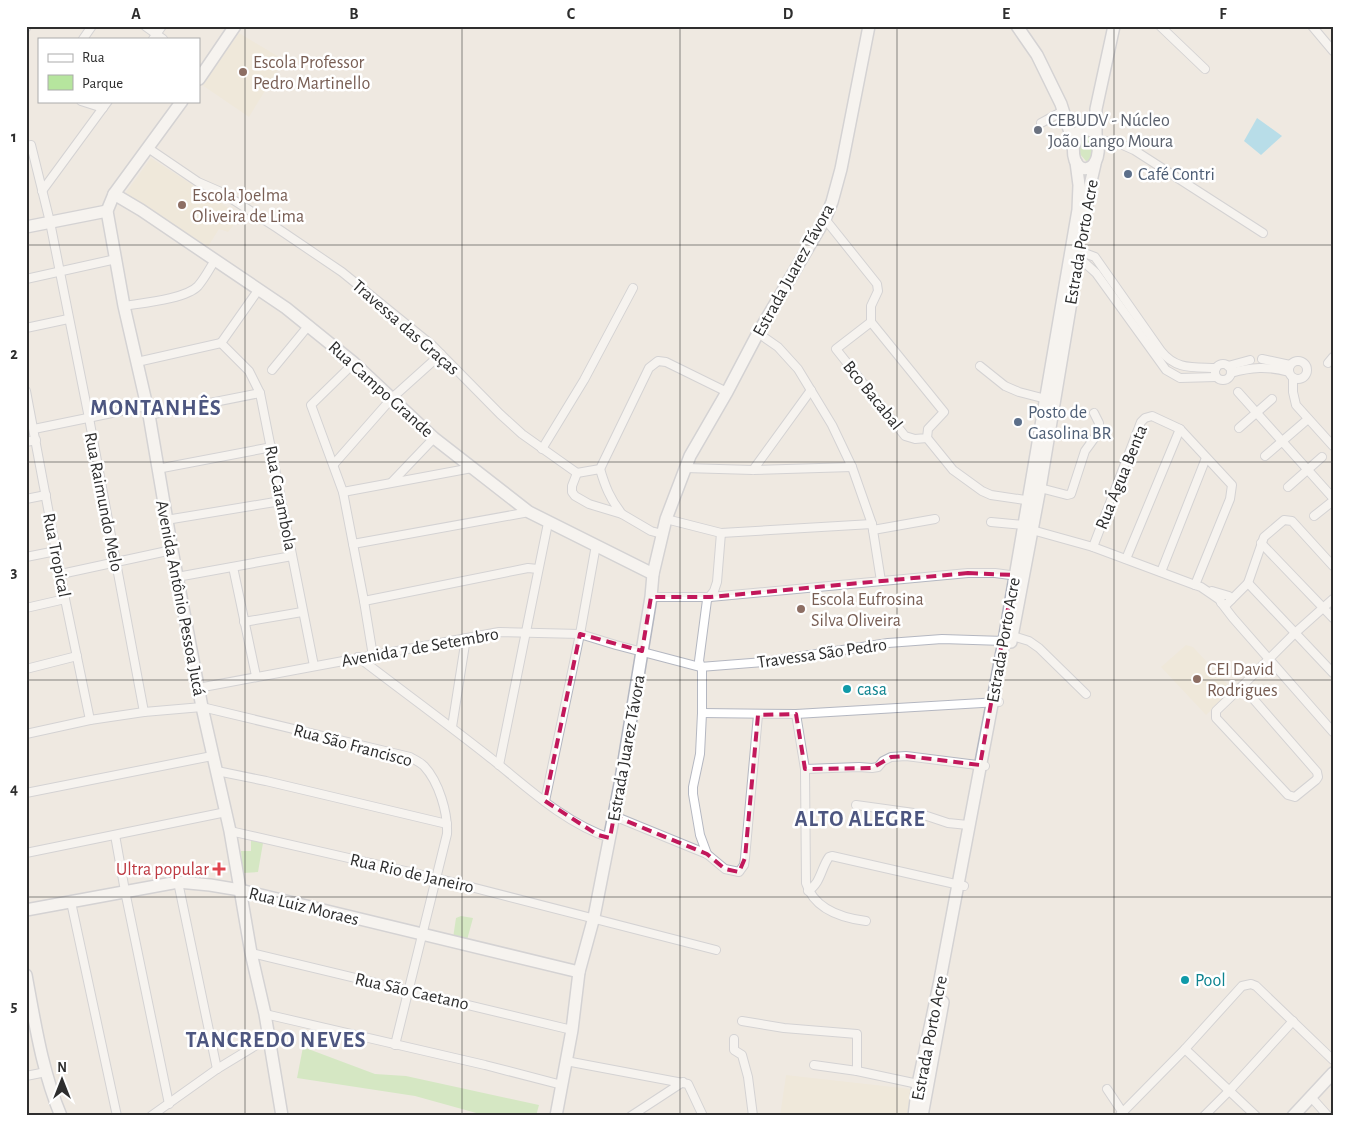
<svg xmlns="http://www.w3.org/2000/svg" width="1359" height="1142" font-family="'Alegreya Sans',sans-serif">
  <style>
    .education { fill: #f0e6d1 }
    .green { fill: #b6e59e }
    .water { fill: #75cff0 }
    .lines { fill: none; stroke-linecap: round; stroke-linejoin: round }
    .street-casing { stroke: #b4b7c1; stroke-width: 10 }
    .secondary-casing { stroke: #b4b7c1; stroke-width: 14 }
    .street { stroke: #fff; stroke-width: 8 }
    .secondary { stroke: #fff; stroke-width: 11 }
    .marked { fill: none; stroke: #c2185b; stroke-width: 4; stroke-dasharray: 10 6; stroke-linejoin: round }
    .grid { fill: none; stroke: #2e2e2e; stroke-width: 1; stroke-opacity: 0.55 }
    .education-dot { fill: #8d6e63; stroke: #fff; stroke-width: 2 }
    .worship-dot { fill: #6b7280; stroke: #fff; stroke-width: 2 }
    .service-dot { fill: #5c6f8a; stroke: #fff; stroke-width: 2 }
    .culture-dot { fill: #0f9aa8; stroke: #fff; stroke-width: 2 }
    .health-dot { fill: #e0444e; stroke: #fff; stroke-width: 2 }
    .labels { text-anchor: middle; stroke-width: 5; stroke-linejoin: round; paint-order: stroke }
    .education-label { font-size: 18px; fill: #785e54; stroke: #fff; text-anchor: start }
    .worship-label { font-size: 18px; fill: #5b616d; stroke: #fff; text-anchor: start }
    .service-label { font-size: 18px; fill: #4e5e75; stroke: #fff; text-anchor: start }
    .street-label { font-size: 18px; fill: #2e2e2e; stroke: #fff }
    .culture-label { font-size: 18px; fill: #0d838f; stroke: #fff; text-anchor: start }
    .health-label { font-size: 18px; fill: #be3a42; stroke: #fff; text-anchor: end }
    .district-label { font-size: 22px; font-weight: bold; letter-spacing: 1px; fill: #4d5680; stroke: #fff }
    .neatline { fill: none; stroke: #2e2e2e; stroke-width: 2 }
    .grid-label { font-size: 16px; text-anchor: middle; font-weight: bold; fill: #2e2e2e }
  </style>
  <rect width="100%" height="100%" fill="#efe9e1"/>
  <g class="education">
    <path d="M239 33 284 60 249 117 202 85Z"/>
    <path d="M151 158 241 216 228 232 219 229 206 250 124 195Z"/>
    <path d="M1186 645 1193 647 1233 690 1206 715 1161 667Z"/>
    <path d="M786 1075 911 1089 907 1116H780Z"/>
  </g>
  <g class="green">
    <path d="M1086 133 1090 135 1094 153 1090 160 1086 161 1079 153V139Z"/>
    <path d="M251 840 263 843 258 872 243 873 241 851H251Z"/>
    <path d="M461 916 473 918 467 940 453 938 456 918Z"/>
    <path d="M303 1047 375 1074 406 1076 539 1105 536 1116H487L415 1096 297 1078Z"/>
  </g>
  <path class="water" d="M1257 118 1282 136 1261 155 1244 141Z"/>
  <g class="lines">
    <defs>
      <g id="street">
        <path d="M145 26 163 39"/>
        <path d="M1160 26 1205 69"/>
        <path d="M1312 26 1333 51"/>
        <path d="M26 28 27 26"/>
        <path d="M83 39 92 26"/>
        <path d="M153 39 162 26"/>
        <path d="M81 101 103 108"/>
        <path d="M1041 123 1063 111"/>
        <path d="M1097 140 1116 142 1134 150 1263 233"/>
        <path d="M31 145 50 222 89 418 144 712"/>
        <path d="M148 148 198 182 221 192 277 228 342 272 433 346 500 414 522 434 577 473 572 486V492L575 496 589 504 622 514 651 531 662 534"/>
        <path d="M42 191 108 101"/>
        <path d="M825 219 877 284 878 291 871 306V322L944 412 928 429 927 438 915 439 905 436 836 349 871 322"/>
        <path d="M1079 251 1095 257 1161 351C1176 370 1193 367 1216 368"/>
        <path d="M1077 263H1085L1096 273 1166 370 1180 378 1216 377"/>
        <path d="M26 279 116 259"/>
        <path d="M124 306C142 303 186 299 198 286 205 278 210 268 215 260"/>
        <path d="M26 328 68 319"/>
        <path d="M758 333 778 347 798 369 832 425 852 467 872 524 881 581"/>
        <path d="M221 343 249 371 260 393 314 666"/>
        <path d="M221 343 259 289"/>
        <path d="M1262 359 1290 365"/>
        <circle cx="1298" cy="370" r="9"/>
        <path d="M137 362 221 343"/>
        <path d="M354 363 311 405 343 492 364 601 373 656"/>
        <path d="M1328 363 1333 357"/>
        <circle cx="1223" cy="372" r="8"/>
        <path d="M980 366 1005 386 1019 392 1046 399"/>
        <path d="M1228 366 1250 360"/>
        <path d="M272 370 309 325"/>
        <path d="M1231 373C1251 367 1268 366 1289 372"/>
        <path d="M1293 378V392L1296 405 1333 446"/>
        <path d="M26 391 65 599 90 720"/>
        <path d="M1238 392 1333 498"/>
        <path d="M149 415 260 393"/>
        <path d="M1239 428 1272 399"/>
        <path d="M34 429 146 406"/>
        <path d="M927 438 953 470 982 491 991 495 1032 501"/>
        <path d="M26 442 36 440"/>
        <path d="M542 449 584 380 633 288"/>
        <path d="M1265 456 1308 419"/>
        <path d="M334 464 392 398 441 354"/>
        <path d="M685 468 753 470 852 467"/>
        <path d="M157 469 272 447"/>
        <path d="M600 469C605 486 610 499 622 514"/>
        <path d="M753 470 811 390"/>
        <path d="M577 473 600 469 649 368 658 361 666 362 727 392"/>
        <path d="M392 482 434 438"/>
        <path d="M1288 487 1322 457"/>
        <path d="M1040 488 1067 495 1071 494 1085 451 1098 433 1099 423 1094 413"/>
        <path d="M343 492 472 468"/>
        <path d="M26 499 46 495"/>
        <path d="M1314 516 1333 501"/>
        <path d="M666 519 721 533 872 524"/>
        <path d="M166 520 281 501"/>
        <path d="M991 522 1023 525"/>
        <path d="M873 530 935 519"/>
        <path d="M1032 530 1093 547 1195 585 1201 587 1220 600"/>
        <path d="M1261 543 1333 618"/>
        <path d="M353 544 529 512"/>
        <path d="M1093 547 1141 422 1145 418 1152 416 1180 429 1232 485 1230 499 1195 585"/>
        <path d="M26 557 56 551"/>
        <path d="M1126 559 1180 429"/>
        <path d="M233 567 256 676"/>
        <path d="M1161 572 1206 458"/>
        <path d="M61 574 172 550"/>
        <path d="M177 577 292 556"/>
        <path d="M1248 583 1333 673"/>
        <path d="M1212 591 1229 596 1231 600 1226 605 1221 603 1220 600 1222 595"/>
        <path d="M651 597H710L968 573H995L1018 576"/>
        <path d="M1231 600 1248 583 1264 537 1284 520 1292 521 1333 566"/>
        <path d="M364 601 528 568 538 569"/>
        <path d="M1223 605 1233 618 1333 732"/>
        <path d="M26 608 65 599"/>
        <path d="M244 622 302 612"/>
        <path d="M1013 636 1029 641 1039 648 1086 694"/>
        <path d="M358 657C401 690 445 722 488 756 526 786 564 823 610 838"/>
        <path d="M26 669 77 656"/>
        <path d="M1242 686 1317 772 1318 777 1316 780 1295 797 1288 795 1216 718V711L1242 686 1295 633 1333 599"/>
        <path d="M198 688 499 632 580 634 616 645 700 667 764 662 888 643 942 639 1004 641"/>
        <path d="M702 713 796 714 999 702"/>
        <path d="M796 714 805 769 806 883C814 909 842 918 866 921"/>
        <path d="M452 727 466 638"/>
        <path d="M26 734 90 720 144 712 202 707 410 757C415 760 420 762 424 766 439 782 448 813 447 834L395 1045"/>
        <path d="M499 765 548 523"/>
        <path d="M805 769 859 767 872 768 878 767 883 761 891 757 906 756 985 766"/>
        <path d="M217 771 266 781 447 824"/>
        <path d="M26 793 212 756"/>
        <path d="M545 801 580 634 596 545"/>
        <path d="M856 805 921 814 948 823 968 825"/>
        <path d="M614 816 707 854 725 869 739 872 744 865 745 858 758 715"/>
        <path d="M230 831 436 878 716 950"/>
        <path d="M115 835 125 891 169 1104"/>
        <path d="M26 853 226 812"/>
        <path d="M707 854 700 835 693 794V787L700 754 702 713V670L699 661 707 600 714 591 717 582 721 533"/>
        <path d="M178 882 217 1069"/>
        <path d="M808 891C821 883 821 868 829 857L832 856 964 886"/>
        <path d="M71 902 117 1116"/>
        <path d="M251 953 572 1030"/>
        <path d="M265 1014 485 1065 562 1085"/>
        <path d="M742 1021 784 1028 857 1034V1071"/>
        <path d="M734 1039V1050L742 1055 748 1077 753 1116"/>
        <path d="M1185 1049 1256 1116"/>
        <path d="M566 1061 688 1084 703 1116"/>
        <path d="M814 1065 857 1071 918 1084"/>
        <path d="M26 1076 46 1072"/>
        <path d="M1107 1089 1125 1116"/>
        <path d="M1311 1097 1328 1116"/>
        <path d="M151 1116 217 1069 268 1038"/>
        <path d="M631 1116 683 1082"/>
        <path d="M1119 1116 1185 1049 1242 986 1251 984 1256 986 1333 1060"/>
        <path d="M1204 1116 1230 1090 1293 1021"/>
      </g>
      <g id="secondary">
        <path d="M1017 26 1037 55 1061 104 1074 145"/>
        <path d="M199 79 235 26"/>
        <path d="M182 101 114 194 107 211 124 306 149 415 172 550 202 707 230 831 251 953 265 1014 282 1116"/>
        <path d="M1086 128 1095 133C1110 173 1068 184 1074 142 1076 134 1078 130 1086 128Z"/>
        <path d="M1096 135V109L1114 26"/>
        <path d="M114 194 141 210 286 308 354 363 434 438 529 512 653 574"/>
        <path d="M1084 224 1089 190 1095 164"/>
        <path d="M26 227 107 211"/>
        <path d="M1011 642 1040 488 1077 266"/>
        <path d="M26 910 178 882 210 885 240 890 579 972"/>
        <path d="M26 975C35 1023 42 1071 61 1116"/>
        <path d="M556 1116 572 1030 579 972 594 917 621 779 651 597 653 574 666 519 690 456 727 392 758 333 825 219 832 202 841 169 869 26"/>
        <path d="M914 1116 918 1084 939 985 1004 641 1078 210 1079 185 1076 162"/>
        <path d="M922 1116 943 1002"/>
        <path d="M1293 1116 1333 1073"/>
      </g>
    </defs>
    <use href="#street" class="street-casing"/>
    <use href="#secondary" class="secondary-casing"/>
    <use href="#street" class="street"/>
    <use href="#secondary" class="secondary"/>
  </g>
  <path d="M0 0H1359V1142H0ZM968 573 1014 575 980 765 906 756 891 757 872 768 805 769 796 714 758 715 745 858 739 872 725 869 707 854 614 816 610 838 598 835 545 801 580 634 642 651 651 597H710Z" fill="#efe9e1" fill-opacity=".55" fill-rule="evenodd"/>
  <path class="marked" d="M968 573 1014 575 980 765 906 756 891 757 872 768 805 769 796 714 758 715 745 858 739 872 725 869 707 854 614 816 610 838 598 835 545 801 580 634 642 651 651 597H710Z"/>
  <path class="grid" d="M245 26V1116M462 26V1116M680 26V1116M897 26V1116M1114 26V1116M26 245H1333M26 462H1333M26 680H1333M26 897H1333"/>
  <g class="education-dot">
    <circle cx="243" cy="72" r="5"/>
    <circle cx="182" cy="205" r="5"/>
    <circle cx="801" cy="609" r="5"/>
    <circle cx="1197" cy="679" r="5"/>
  </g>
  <circle class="worship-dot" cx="1038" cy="130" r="5"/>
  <g class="service-dot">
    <circle cx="1128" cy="174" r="5"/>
    <circle cx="1018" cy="422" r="5"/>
  </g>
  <g class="culture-dot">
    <circle cx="847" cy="689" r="5"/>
    <circle cx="1185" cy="980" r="5"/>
  </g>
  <path class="health-dot" d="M216.5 861.5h5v5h5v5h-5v5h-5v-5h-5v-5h5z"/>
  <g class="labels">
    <g class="education-label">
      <text x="253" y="68">Escola Professor<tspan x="253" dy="21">Pedro Martinello</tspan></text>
      <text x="192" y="201">Escola Joelma<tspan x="192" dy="21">Oliveira de Lima</tspan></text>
      <text x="811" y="605">Escola Eufrosina<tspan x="811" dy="21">Silva Oliveira</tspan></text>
      <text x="1207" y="675">CEI David<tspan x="1207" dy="21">Rodrigues</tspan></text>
    </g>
    <g class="worship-label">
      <text x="1048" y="126">CEBUDV - Núcleo<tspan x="1048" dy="21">João Lango Moura</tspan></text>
    </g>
    <g class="service-label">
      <text x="1138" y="180">Café Contri</text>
      <text x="1028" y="418">Posto de<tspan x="1028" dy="21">Gasolina BR</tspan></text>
    </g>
    <g class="street-label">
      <text transform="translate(1081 242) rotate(-80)" y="6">Estrada Porto Acre</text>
      <text transform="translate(793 270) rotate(-61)" y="6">Estrada Juarez Távora</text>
      <text transform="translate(406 327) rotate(41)" y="6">Travessa das Graças</text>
      <text transform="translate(381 389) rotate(42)" y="6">Rua Campo Grande</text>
      <text transform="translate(873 395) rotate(51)" y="6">Bco Bacabal</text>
      <text transform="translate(1121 477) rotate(-68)" y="6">Rua Água Benta</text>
      <text transform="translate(281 498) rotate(79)" y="6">Rua Carambola</text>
      <text transform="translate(104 502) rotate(79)" y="6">Rua Raimundo Melo</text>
      <text transform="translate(57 555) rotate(79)" y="6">Rua Tropical</text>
      <text transform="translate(181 598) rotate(79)" y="6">Avenida Antônio Pessoa Jucá</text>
      <text transform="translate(1003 640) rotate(-80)" y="6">Estrada Porto Acre</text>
      <text transform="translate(420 647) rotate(-10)" y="6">Avenida 7 de Setembro</text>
      <text transform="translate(822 653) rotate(-8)" y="6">Travessa São Pedro</text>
      <text transform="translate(353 745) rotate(15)" y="6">Rua São Francisco</text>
      <text transform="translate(626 748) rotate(-80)" y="6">Estrada Juarez Távora</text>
      <text transform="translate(412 873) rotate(13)" y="6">Rua Rio de Janeiro</text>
      <text transform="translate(304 906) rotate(14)" y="6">Rua Luiz Moraes</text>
      <text transform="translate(412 991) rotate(13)" y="6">Rua São Caetano</text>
      <text transform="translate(929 1038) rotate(-79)" y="6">Estrada Porto Acre</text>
    </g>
    <g class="culture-label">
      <text x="857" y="695">casa</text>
      <text x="1195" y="986">Pool</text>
    </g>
    <g class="health-label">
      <text x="209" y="875">Ultra popular</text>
    </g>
    <g class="district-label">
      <text x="156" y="415">MONTANHÊS</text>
      <text x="860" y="826">ALTO ALEGRE</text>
      <text x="276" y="1047">TANCREDO NEVES</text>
    </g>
  </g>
  <rect width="1359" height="1142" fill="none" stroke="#ffffff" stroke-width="55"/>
  <rect x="38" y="38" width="162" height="65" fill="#ffffff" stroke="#ababab"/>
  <rect x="48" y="54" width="25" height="8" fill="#ffffff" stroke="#ababab"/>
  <text x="82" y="62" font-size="15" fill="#2e2e2e">Rua</text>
  <rect x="48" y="75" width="25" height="15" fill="#b6e59e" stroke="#ababab"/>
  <text x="82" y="88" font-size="15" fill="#2e2e2e">Parque</text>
  <g transform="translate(62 1080)" stroke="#ffffff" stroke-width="4" paint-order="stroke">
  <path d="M0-4L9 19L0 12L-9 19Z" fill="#2e2e2e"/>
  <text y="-8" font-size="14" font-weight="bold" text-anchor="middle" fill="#2e2e2e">N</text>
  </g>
  <rect x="28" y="28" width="1304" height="1086" class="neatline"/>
  <g class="grid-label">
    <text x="136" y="19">A</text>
    <text x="354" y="19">B</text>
    <text x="571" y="19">C</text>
    <text x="788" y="19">D</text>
    <text x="1006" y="19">E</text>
    <text x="1223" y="19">F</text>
    <text x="14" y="142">1</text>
    <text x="14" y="359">2</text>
    <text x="14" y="577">3</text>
    <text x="14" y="794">4</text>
    <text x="14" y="1011">5</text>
  </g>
</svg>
